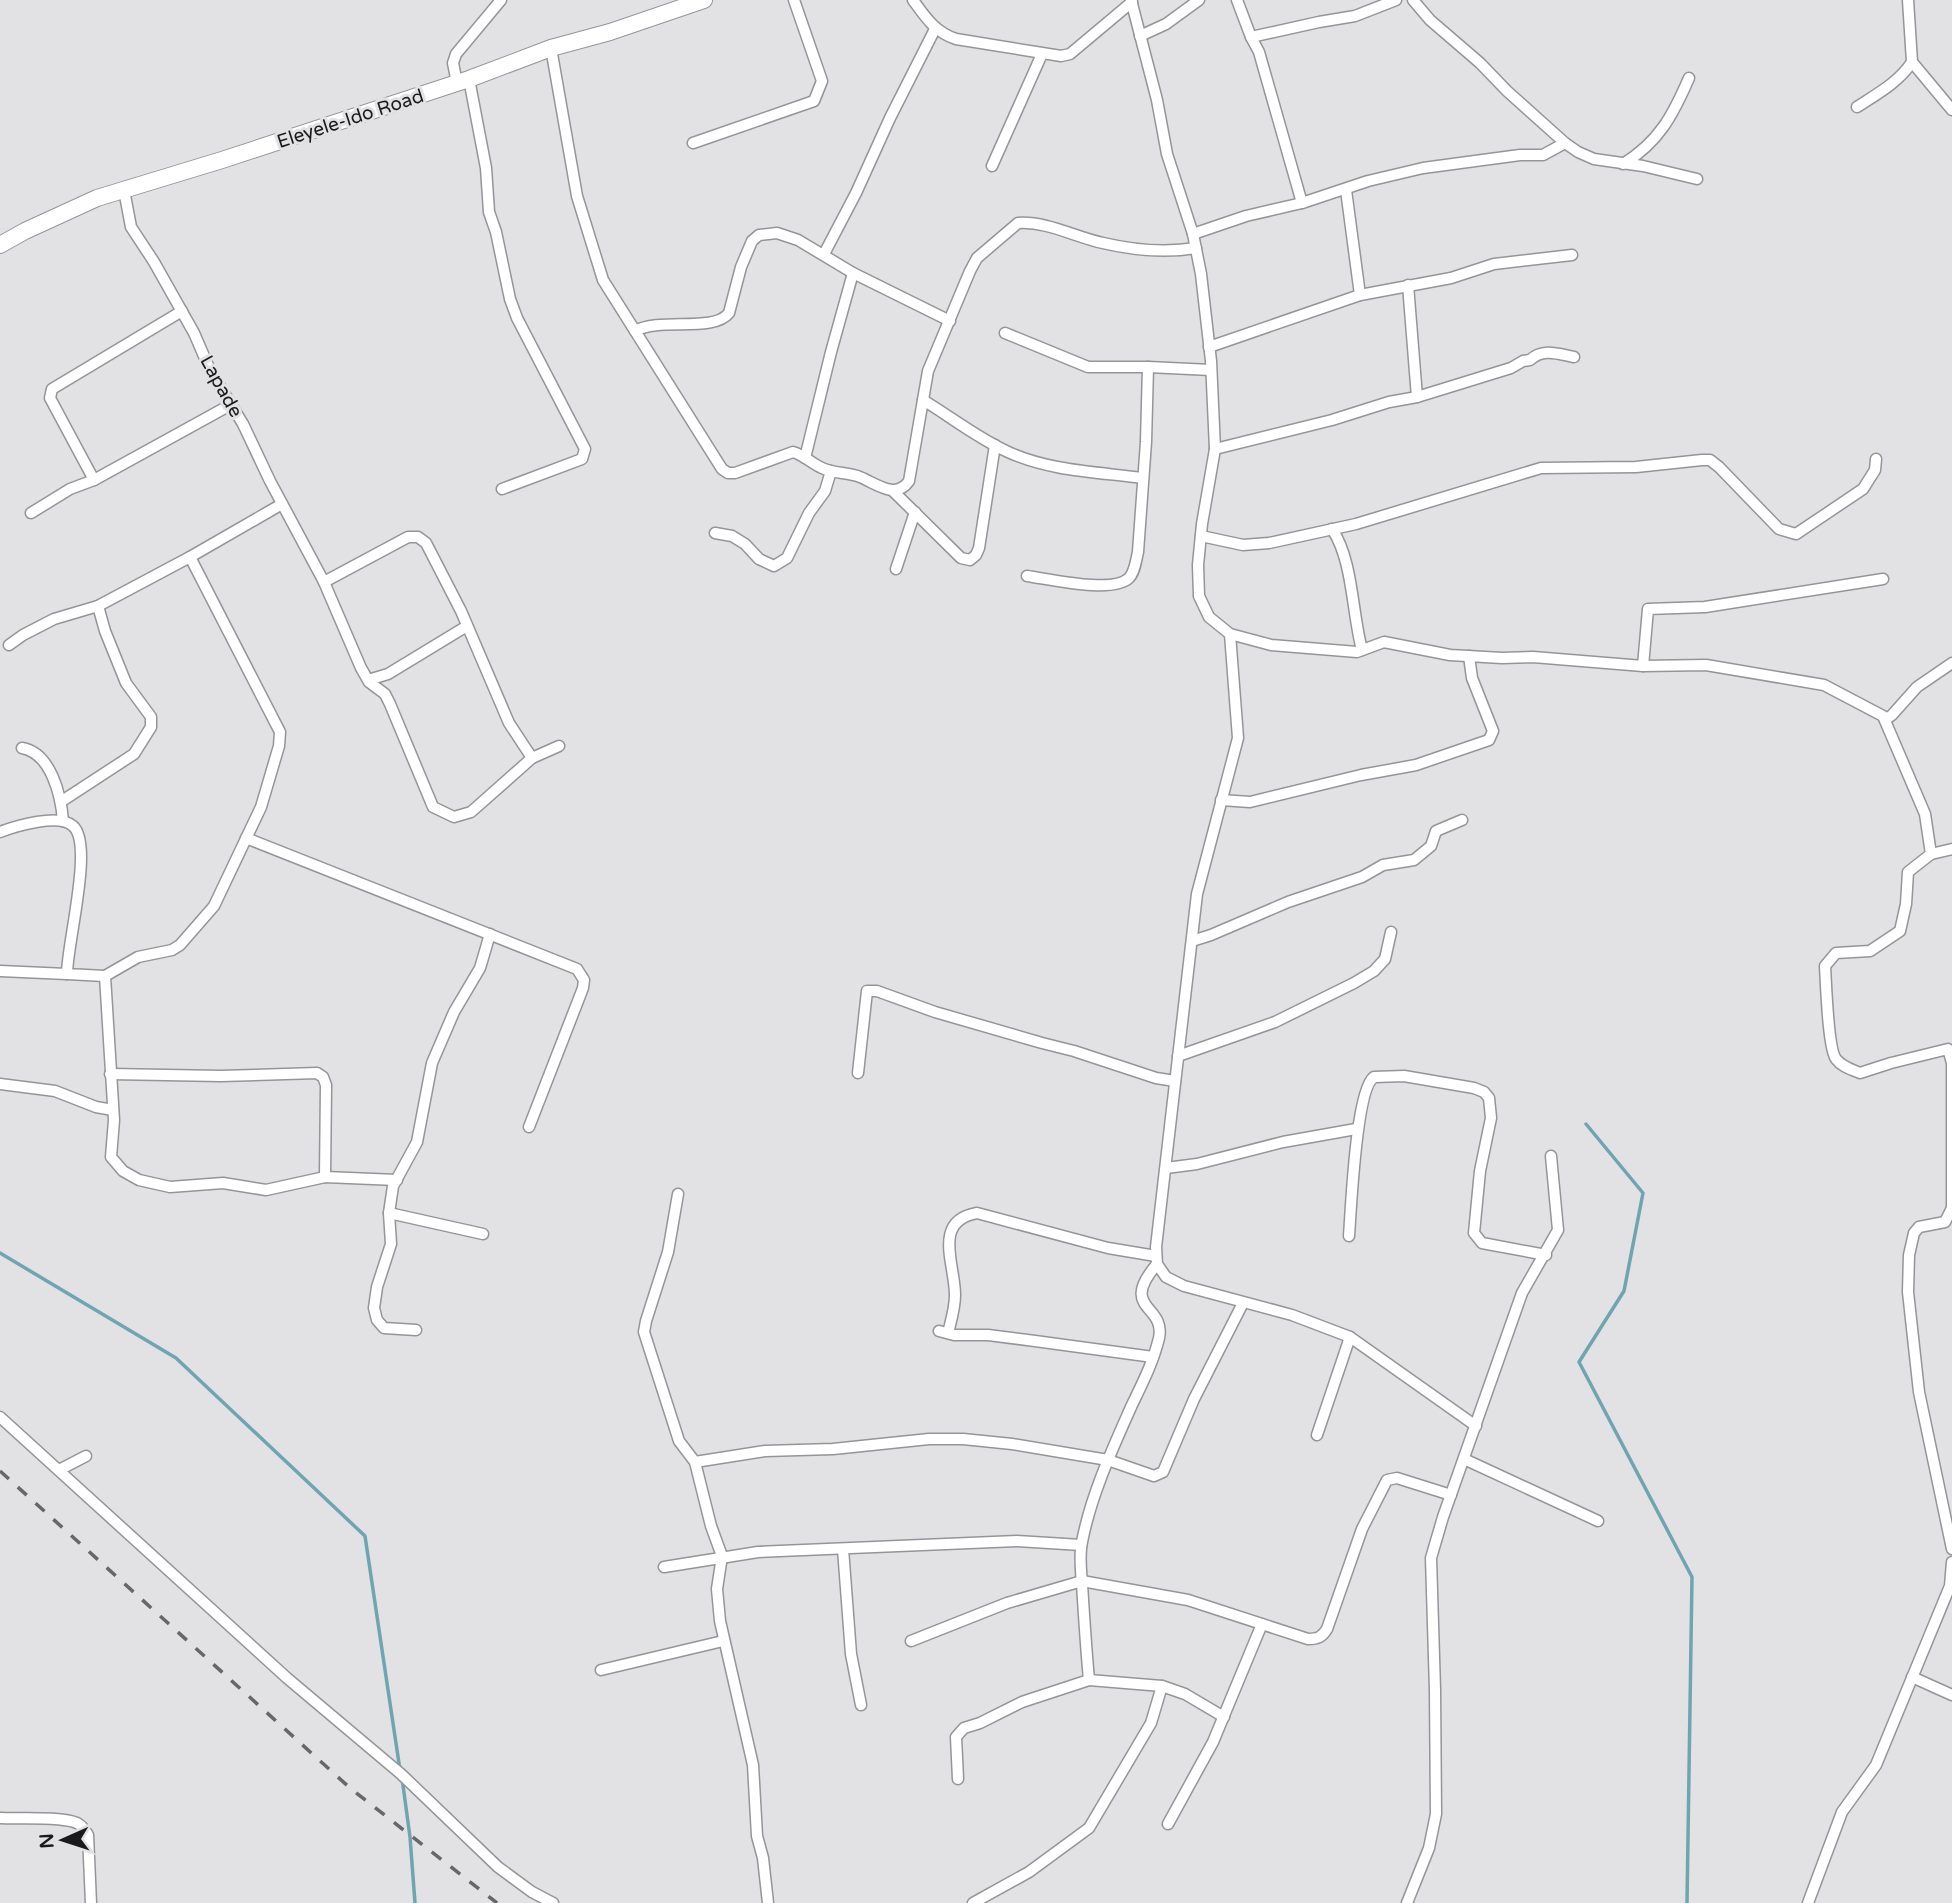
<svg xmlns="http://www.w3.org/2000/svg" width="1952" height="1903" font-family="'Varela Round',sans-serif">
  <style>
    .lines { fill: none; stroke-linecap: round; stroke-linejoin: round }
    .stream { stroke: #6fa5b1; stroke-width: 3.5 }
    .minor-casing { stroke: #959599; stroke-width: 13 }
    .secondary-casing { stroke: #959599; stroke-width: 18 }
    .minor { stroke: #fff; stroke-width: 10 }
    .secondary { stroke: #fff; stroke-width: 16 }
    .rail { stroke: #676769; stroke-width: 3.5; stroke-dasharray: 12 12; stroke-linecap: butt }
    .labels { text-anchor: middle; stroke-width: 6; stroke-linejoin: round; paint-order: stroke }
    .street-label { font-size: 19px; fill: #1a1a1b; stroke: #e2e2e5 }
  </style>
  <rect width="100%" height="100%" fill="#e2e2e5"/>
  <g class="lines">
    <g class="stream">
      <path d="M1586 1124 1643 1193 1624 1291 1579 1362 1692 1577 1687 1903"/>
      <path d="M0 1253 176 1358 365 1536 400 1770"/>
      <path d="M402 1778 410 1837 415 1903"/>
    </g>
    <defs>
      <g id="minor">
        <path d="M913 0C926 18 935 32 956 39L1061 56 1070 54 1132 2"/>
        <path d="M1131 0 1157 100 1167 154 1193 234 1201 274 1211 361 1215 449 1202 524 1198 565 1199 596 1209 617 1230 634 1271 645 1357 652 1384 642 1450 655 1502 658 1533 657 1643 666 1706 665 1824 685 1883 716 1925 814 1931 854 1908 872 1906 904 1900 931 1870 951 1836 953 1825 966C1826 982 1828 1049 1836 1059 1842 1067 1851 1069 1860 1073L1891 1063 1948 1049 1952 1063V1208L1945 1222 1919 1227 1914 1233 1909 1255 1908 1292 1919 1392 1952 1549"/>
        <path d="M1237 0 1251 37 1259 52 1302 203"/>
        <path d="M1413 0 1430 20 1480 63 1507 91 1565 143 1578 152 1594 159 1643 166 1697 179"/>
        <path d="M1908 0 1912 62 1952 110"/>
        <path d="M1140 36 1166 24 1199 0"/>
        <path d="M1251 37 1319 22 1355 16 1396 0"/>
        <path d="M551 48 577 196 603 280 722 469 728 473H735L793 452C804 455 812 464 822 468 834 474 848 472 860 477 877 484 896 500 909 481L928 371 970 271 977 258 1018 223C1047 221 1075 237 1103 243 1133 250 1166 253 1196 248"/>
        <path d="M469 79 486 168 489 212 496 232 510 299 517 318 585 449 582 459 502 489"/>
        <path d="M457 83 453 63 456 54 501 0"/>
        <path d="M1857 107C1877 94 1899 82 1912 62"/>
        <path d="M693 143 814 101 822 81 794 0"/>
        <path d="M1623 164C1659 142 1673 115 1689 78"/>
        <path d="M992 166 1042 54"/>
        <path d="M124 190 131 227 154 262 194 333 210 370 243 424 270 481 324 582 361 668 369 682 385 694 390 704 433 807 454 817 471 812 532 758 559 746"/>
        <path d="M1346 190 1360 295"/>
        <path d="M1193 234 1246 216 1302 203 1368 181 1423 168 1520 155H1543L1565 143"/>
        <path d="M824 254 856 193 890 118 935 29"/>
        <path d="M1408 285 1417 397"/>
        <path d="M635 331C661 317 713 333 729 313L741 267 752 241 759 235 777 233 798 240 853 273 950 321"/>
        <path d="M1005 333 1088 367H1148L1211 370"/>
        <path d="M1209 347 1360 295 1451 278 1494 264 1572 255"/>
        <path d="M923 400C951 417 976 437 1006 451 1048 471 1097 472 1143 478"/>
        <path d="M1215 449 1332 420 1389 402 1417 397 1511 368 1523 361 1530 360C1543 348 1558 354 1574 357"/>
        <path d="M805 458 831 352 853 273"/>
        <path d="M94 480 50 398 52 389 182 311"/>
        <path d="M893 491 961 558 970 560 976 555 979 548 995 445"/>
        <path d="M31 513 70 489 94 480 232 404"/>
        <path d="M1332 529C1353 560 1352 613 1362 650"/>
        <path d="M715 533 732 536 745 544 759 559 774 566 787 558 809 513 825 491 831 471"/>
        <path d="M1201 536 1243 545 1269 543 1356 524 1541 468 1636 467 1702 460H1710L1719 467 1779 529 1796 534 1863 489 1875 470 1876 459"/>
        <path d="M896 569 915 512"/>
        <path d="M1027 576C1050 579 1113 594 1129 578 1135 572 1136 560 1138 552L1146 442 1148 367"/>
        <path d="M324 582 408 537H418L426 543 461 611 509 723 532 758"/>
        <path d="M1230 634 1238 738 1197 894 1156 1247 1157 1264 1166 1277 1184 1286 1292 1315 1350 1337 1476 1426"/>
        <path d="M9 645 23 635 54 619 98 606 190 557"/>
        <path d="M1643 666 1648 609 1705 607 1883 579"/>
        <path d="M368 680 388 674 467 626"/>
        <path d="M1885 720 1892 715 1917 687 1952 663"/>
        <path d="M22 748C51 753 61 795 63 821"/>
        <path d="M1221 800 1250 802 1361 775 1416 765 1489 740 1493 731 1472 678 1469 656"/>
        <path d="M62 801 134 754 151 727V717L126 683 105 631 98 606"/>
        <path d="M0 832C16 826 59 813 73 826 94 844 67 943 67 974L105 976 138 957 172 950 180 945 214 906 261 807 279 746 280 732 190 557 282 504"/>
        <path d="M246 838 577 969 584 980 583 988 529 1127"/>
        <path d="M1931 854 1952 849"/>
        <path d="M1192 941 1211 935 1288 902 1362 877 1383 865 1414 860 1431 846 1436 831 1462 820"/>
        <path d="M0 971 67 974"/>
        <path d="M105 976 114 1120 111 1157 123 1171 139 1180 170 1187 223 1183 266 1190 325 1177 397 1180"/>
        <path d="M1178 1056 1275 1022 1354 983 1374 971 1385 959 1391 932"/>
        <path d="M858 1073 867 991H877L935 1012 1042 1043 1074 1051 1156 1078 1175 1081"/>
        <path d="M110 1074 221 1076 317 1073 323 1077 326 1085 325 1177"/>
        <path d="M0 1084 55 1091 96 1107 113 1110"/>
        <path d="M1166 1168 1197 1164 1283 1142 1356 1129"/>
        <path d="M678 1194 668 1252 646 1321 644 1332 679 1441 695 1462 711 1526 722 1556 717 1589 720 1621 753 1765 757 1836 763 1858 768 1903"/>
        <path d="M389 1213 483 1234"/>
        <path d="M1349 1236C1351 1209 1356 1089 1374 1077L1404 1076 1474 1088 1484 1092 1489 1098 1491 1118 1480 1171 1474 1233 1482 1243 1546 1255"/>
        <path d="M416 1330 384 1328 377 1320 374 1308 377 1287 391 1244 389 1213 393 1186 417 1142 432 1063 454 1012 480 968 490 934"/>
        <path d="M939 1331 954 1335H988L1035 1341 1153 1357"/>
        <path d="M948 1333C951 1321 955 1308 955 1295 955 1264 932 1221 977 1213L1108 1248 1156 1256"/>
        <path d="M0 1417 287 1678 401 1774 498 1867 532 1892 553 1903"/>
        <path d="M1317 1435 1350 1337"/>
        <path d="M1464 1459 1598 1521"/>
        <path d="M695 1462 765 1451 833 1449 929 1439H963L1012 1444 1108 1460 1154 1476 1163 1472 1194 1399 1243 1303"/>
        <path d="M59 1470 86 1456"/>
        <path d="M843 1549 851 1654 861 1705"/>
        <path d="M664 1567 758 1552 1017 1541 1081 1545"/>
        <path d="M911 1641 1007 1603 1082 1581 1188 1600 1308 1639C1318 1639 1322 1637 1327 1629L1362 1529 1387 1480 1397 1478 1451 1495"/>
        <path d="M601 1670 723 1641"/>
        <path d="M1912 1677 1952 1695"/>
        <path d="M1089 1680C1086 1648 1084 1616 1082 1584 1081 1570 1079 1556 1082 1542 1091 1495 1112 1450 1131 1407 1142 1384 1153 1363 1159 1338 1166 1304 1118 1310 1157 1264"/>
        <path d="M1162 1686 1185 1694 1224 1717"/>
        <path d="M958 1779 956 1737 964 1728 980 1723 1022 1702 1089 1680 1162 1686 1151 1723 1089 1828 1029 1872 973 1903"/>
        <path d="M0 1818C19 1819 62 1816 77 1823 83 1826 85 1830 88 1835L91 1903"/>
        <path d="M1168 1824 1213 1742 1262 1624"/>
        <path d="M1407 1903 1429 1848 1436 1814 1435 1690 1431 1558 1443 1517 1522 1293 1558 1230 1551 1156"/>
        <path d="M1808 1903 1842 1812 1876 1765 1950 1586 1952 1562"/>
      </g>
      <path id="secondary" d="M0 245 25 231 97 198 222 160 469 79 551 48 610 32 704 0"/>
    </defs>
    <use href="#minor" class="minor-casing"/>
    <use href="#secondary" class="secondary-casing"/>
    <use href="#minor" class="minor"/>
    <use href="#secondary" class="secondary"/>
    <path class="rail" d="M0 1471 350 1788 497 1903"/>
  </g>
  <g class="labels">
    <g class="street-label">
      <text transform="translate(350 118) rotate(-18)" y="7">Eleyele-Ido Road</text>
      <text transform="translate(222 386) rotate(61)" y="7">Lapade</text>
    </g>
  </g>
  <g transform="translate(63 1840) rotate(267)" stroke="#e2e2e5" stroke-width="5" paint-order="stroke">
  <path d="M0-5L12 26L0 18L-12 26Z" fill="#1a1a1b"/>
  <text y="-10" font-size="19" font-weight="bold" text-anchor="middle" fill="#1a1a1b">N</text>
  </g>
</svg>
